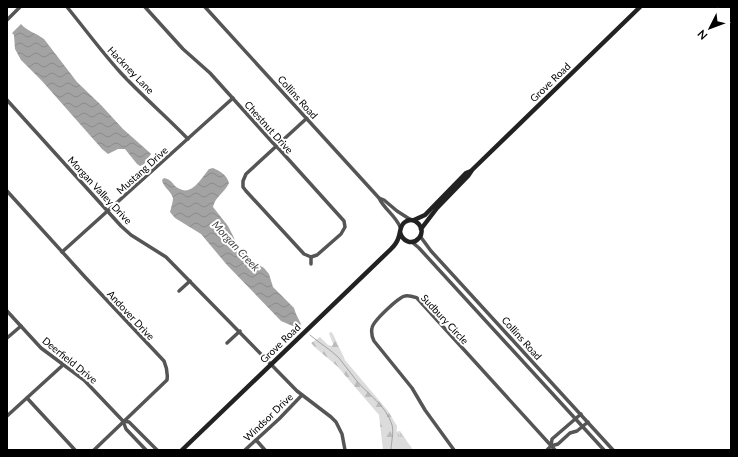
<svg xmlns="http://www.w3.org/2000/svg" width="738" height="457" font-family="Lato,sans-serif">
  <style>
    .grass { fill: url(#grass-tufts) }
    .forest { fill: url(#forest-firs) }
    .water { fill: url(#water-waves) }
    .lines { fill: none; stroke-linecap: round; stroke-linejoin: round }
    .stream { stroke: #a3a3a3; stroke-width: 1 }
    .street { stroke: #555; stroke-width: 3.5 }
    .secondary { stroke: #222; stroke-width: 4.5 }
    .labels { text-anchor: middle; stroke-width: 4; stroke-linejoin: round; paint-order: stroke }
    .street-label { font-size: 10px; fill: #000; stroke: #fff }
    .water-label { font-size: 11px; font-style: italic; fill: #444; stroke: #fff }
  </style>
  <defs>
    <pattern id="grass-tufts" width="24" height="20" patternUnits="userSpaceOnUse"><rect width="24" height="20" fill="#dcdcdc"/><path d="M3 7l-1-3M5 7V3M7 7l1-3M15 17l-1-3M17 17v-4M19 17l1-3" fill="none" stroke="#bbb"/></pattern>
    <pattern id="forest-firs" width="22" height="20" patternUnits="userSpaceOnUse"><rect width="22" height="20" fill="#dcdcdc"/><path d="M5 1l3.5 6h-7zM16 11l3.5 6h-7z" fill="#bbb"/></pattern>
    <pattern id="water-waves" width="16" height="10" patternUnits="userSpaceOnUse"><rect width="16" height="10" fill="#a3a3a3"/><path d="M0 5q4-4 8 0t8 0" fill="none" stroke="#8b8b8b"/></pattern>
  </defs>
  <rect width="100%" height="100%" fill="#fff"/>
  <path class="grass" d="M400 431 413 450H395V432Z"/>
  <path class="forest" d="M331 332 333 334 345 360 388 411 397 426 395 450H383L379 415 337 366 318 350 311 343 320 337 328 345 332 346 333 344 329 333Z"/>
  <g class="water">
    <path d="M21 24C27 31 36 33 44 39L77 82 101 105 123 129 149 152 151 154 144 164 140 166 137 164 125 149H118L108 154 102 149 42 81 21 60 15 49 14 35 12 33Z"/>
    <path d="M213 168C220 171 227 175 229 183 225 192 215 197 213 207L228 226 238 246 249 259 264 268 269 274 273 287 294 308 296 314 301 324 299 326 295 327 281 321 227 265 201 234 175 218 170 212C171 208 173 202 173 198 171 191 163 187 162 180L164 178C169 179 171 181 174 185 190 200 200 180 209 169Z"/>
  </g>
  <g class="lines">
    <path class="stream" d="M310 335C319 343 330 349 339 358 345 365 350 373 356 380 368 395 386 405 392 425 394 433 391 443 391 450"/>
    <g class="street">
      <path d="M67 7C85 29 101 51 120 72 141 95 166 116 188 139"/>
      <path d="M145 7 183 49 210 73 273 143 280 150 344 221 345 227 341 234 317 255 311 257 304 254 246 191 243 187V181L246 174 307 118"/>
      <path d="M205 7 379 198C384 209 396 216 400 227"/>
      <path d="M7 20 20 7"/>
      <path d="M7 100 121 226 131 235 166 257 297 391 331 417 336 422 342 434 345 450"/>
      <path d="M7 191 85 277 164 361C167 368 168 373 167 380L94 450"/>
      <path d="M379 198 384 200 397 211 411 220"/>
      <path d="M420 236 431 251 613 450"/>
      <path d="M412 242 419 248 604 450"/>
      <path d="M62 252 233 98"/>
      <path d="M311 264V257"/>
      <path d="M179 291 190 281"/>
      <path d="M7 311 41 348 84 380 123 421 126 429 146 450"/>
      <path d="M7 338 21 326"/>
      <path d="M227 343 240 331"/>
      <path d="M27 398 75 450"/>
      <path d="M7 416 63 365"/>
      <path d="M123 421 129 422 157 450"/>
      <path d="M256 440 265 450"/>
      <path d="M551 446 552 439 581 414"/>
      <path d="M245 450 279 419 302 395"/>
      <path d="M454 450 425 410 412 388 374 341C372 337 371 333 372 328 373 321 399 297 405 296 410 295 414 297 417 298L555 450"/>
      <path d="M547 450 551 446 558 444 570 433 577 431 588 422"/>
    </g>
    <g class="secondary">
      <path d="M414 220 425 215 466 173 471 171"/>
      <path d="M421 229 437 208 468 176 472 170 640 7"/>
      <path d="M182 450 391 249C394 246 397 242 398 239 401 233 399 226 405 222 415 215 427 229 419 238 412 246 402 241 400 232"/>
    </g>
  </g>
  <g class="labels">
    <g class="street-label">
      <text transform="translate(131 70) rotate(46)" y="4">Hackney Lane</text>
      <text transform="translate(550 82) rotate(-44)" y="4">Grove Road</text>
      <text transform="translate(298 97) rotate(48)" y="4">Collins Road</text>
      <text transform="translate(269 127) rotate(48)" y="4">Chestnut Drive</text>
      <text transform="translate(142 170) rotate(-42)" y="4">Mustang Drive</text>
      <text transform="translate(100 190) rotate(47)" y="4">Morgan Valley Drive</text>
      <text transform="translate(131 315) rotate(47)" y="4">Andover Drive</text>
      <text transform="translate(445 319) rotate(47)" y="4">Sudbury Circle</text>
      <text transform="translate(522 338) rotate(48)" y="4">Collins Road</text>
      <text transform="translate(280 343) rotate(-44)" y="4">Grove Road</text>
      <text transform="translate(70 360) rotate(39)" y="4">Deerfield Drive</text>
      <text transform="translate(268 417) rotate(-44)" y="4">Windsor Drive</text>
    </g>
    <g class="water-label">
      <text transform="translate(236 246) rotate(47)" y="4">Morgan Creek</text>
    </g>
  </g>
  <rect width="738" height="457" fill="none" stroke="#000000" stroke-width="16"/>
  <g transform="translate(710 28) rotate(228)" stroke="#ffffff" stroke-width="3" paint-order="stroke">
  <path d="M0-3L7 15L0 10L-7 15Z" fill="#000000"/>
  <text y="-6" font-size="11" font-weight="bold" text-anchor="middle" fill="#000000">N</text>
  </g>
</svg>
